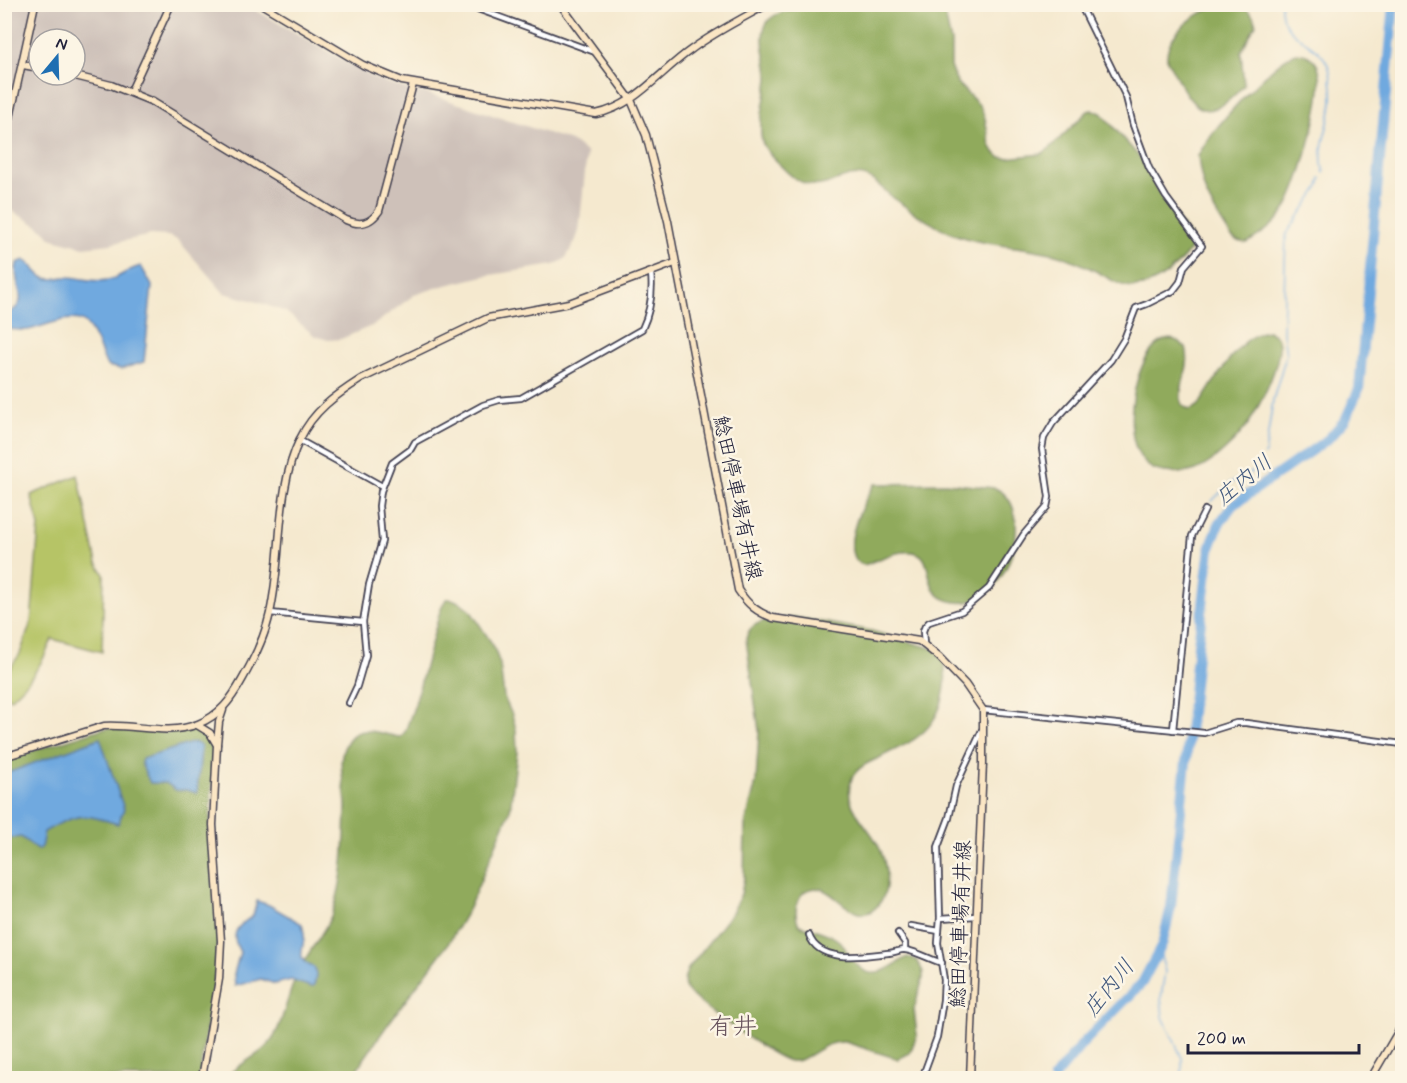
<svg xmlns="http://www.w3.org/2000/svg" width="1407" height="1083" font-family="Mynerve,'Klee One',sans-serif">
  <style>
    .industrial { fill: #cec1b9; fill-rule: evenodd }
    .green { fill: #b6c466; stroke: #6c7350; stroke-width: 1.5 }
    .forest { fill: #90aa5b; stroke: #59664b; stroke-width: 1.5 }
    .water { fill: #6fa9df; stroke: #48668d; stroke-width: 1.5 }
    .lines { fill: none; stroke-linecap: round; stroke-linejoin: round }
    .stream { stroke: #6fa9df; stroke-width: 1.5 }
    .river { stroke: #6fa9df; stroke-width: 10 }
    .street-casing { stroke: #424051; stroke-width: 8 }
    .secondary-casing { stroke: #424051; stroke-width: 9 }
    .street { stroke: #fff; stroke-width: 4.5 }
    .secondary { stroke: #fbe6c4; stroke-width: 6 }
    .labels { text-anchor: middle; stroke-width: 5; stroke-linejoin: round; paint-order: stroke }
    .street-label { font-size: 21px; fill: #22223b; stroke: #fcf5e5 }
    .water-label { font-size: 22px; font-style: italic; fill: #41587d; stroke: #fcf5e5 }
    .quarter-label { font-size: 24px; fill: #644f5a; stroke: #fcf5e5 }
  </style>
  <rect width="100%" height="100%" fill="#fcf5e5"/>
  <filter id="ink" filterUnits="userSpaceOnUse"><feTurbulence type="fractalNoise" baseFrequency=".0167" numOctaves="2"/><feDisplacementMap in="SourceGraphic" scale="12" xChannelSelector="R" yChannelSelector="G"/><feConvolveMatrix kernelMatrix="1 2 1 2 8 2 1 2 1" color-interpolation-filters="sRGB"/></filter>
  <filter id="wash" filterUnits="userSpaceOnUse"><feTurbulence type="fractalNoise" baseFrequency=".008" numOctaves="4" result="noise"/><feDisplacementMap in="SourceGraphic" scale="24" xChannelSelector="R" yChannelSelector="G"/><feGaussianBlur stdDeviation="1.35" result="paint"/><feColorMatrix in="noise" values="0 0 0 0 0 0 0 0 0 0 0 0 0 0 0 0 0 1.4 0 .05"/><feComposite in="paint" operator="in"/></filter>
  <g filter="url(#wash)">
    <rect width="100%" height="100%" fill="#f5e9cf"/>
    <path class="industrial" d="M5 5H247L376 79 396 86 426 93 571 141 587 153 579 231 575 242 565 259 554 265 484 276 442 286 414 295 374 325 341 339 328 340 315 336 286 312 258 302 224 293 178 240 168 236 151 235 110 244 84 247 53 239 40 227 5 207ZM39 39H75V75H39Z"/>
    <path class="green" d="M78 475 97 563 104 574 102 652 52 639C43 663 30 683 10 699L5 693V675L20 654 31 622 39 526 31 495Z"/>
    <g class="forest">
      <path d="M816 5H943L951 42V69L958 84 980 106 985 118 990 145 994 152 1000 157 1007 158 1041 154 1050 148 1088 111 1092 110 1101 113 1143 161 1160 195 1192 239V247C1180 264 1157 287 1134 287 1122 287 1111 280 1101 274 1088 267 1070 258 1055 254 1020 245 983 247 949 232 928 223 909 210 891 196 883 190 876 180 866 177 841 168 824 200 793 177 787 173 765 150 763 144 756 126 767 96 768 77 768 59 756 35 769 20 779 9 803 8 816 5Z"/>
      <path d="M1220 5C1237 4 1252 6 1256 24L1241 52 1244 85C1201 135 1190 101 1167 60 1165 33 1197 12 1220 5Z"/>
      <path d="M1296 53C1309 53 1319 62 1320 75 1323 103 1300 186 1285 210 1275 225 1262 234 1247 243 1239 242 1235 241 1230 235 1210 204 1202 194 1198 156 1210 131 1271 63 1296 53Z"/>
      <path d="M1268 331C1272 333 1276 335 1278 340 1284 360 1260 404 1250 421 1239 438 1214 463 1196 470 1185 474 1175 473 1164 472 1100 465 1143 300 1186 348 1192 367 1178 386 1181 400 1181 406 1186 408 1190 410L1198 406C1214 384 1239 333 1268 331Z"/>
      <path d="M946 483 995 488C1040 508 1007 610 955 602 913 596 944 547 903 552 890 553 876 561 864 565 835 557 864 499 875 484Z"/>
      <path d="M446 599H452L461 603 470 610 493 645 500 664 504 697 512 715 516 729 517 752 510 811 469 908 448 944 386 1027 351 1078H225C237 1064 256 1058 268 1045 282 1030 287 996 296 977 306 952 328 931 335 905 344 876 345 840 346 810 347 786 333 760 349 739 361 723 385 736 401 737L405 732 415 704 440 611Z"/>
      <path d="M794 617 872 631 934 649 943 656C950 687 942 722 913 740 903 747 891 751 881 757 870 762 857 767 852 778 841 805 866 822 877 843 886 859 892 888 879 904 858 931 838 893 821 889 799 884 791 909 799 925 814 930 831 932 842 944 846 948 848 955 852 959 871 985 885 970 907 957L917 960 923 972V978L914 1009 917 1035 910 1053 898 1059 845 1042C822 1040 806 1064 790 1061 776 1059 689 999 685 987 683 981 685 975 688 969L733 911 741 894 744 878 745 825 756 782 759 731 746 639C750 617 776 620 794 617Z"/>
      <path d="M120 727 167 733 195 727 208 735 214 745 210 823 218 940 215 974 199 1078H5L4 760 101 729Z"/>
    </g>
    <g class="water">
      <path d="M24 260C33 264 37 275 45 278 54 281 60 276 68 277 83 278 100 284 115 278 124 274 131 268 141 266L152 286 144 362 121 369 107 366C100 352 97 336 86 324 75 311 41 328 28 330 21 331 12 329 5 329V315C35 301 11 288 17 263Z"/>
      <path d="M100 738 124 809 118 824C83 813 76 813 44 832L41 848 38 850 21 837 5 839V774Z"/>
      <path d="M194 742 200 745 201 749 197 793 187 790H176L166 783H150L141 763 142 759Z"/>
      <path d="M257 901 269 905 302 924C303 929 305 934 304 939 302 955 296 960 315 968L316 976 314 986 311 987 291 980 275 984 261 979 235 986 234 974 240 952C229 933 237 926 253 916Z"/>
    </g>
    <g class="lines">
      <g class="stream">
        <path d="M1281 4C1279 41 1320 39 1329 68 1332 79 1333 98 1331 110 1327 133 1317 148 1324 173"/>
        <path d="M1265 455 1273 400 1286 355 1283 332 1286 235 1319 187 1321 178"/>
        <path d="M1212 501 1230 483 1256 470"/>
        <path d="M1159 950 1165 971 1161 998 1163 1017 1182 1058V1078"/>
      </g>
      <path class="river" d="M1054 1078 1083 1043 1142 983 1162 945 1171 907 1198 645 1210 548 1219 524 1232 506 1328 439 1345 420 1359 389 1394 4"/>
    </g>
  </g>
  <g filter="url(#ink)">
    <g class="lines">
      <defs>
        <g id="street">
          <path d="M464 4 595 52"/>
          <path d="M299 440 382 486"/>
          <path d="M270 613 363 622"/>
          <path d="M924 644 923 631 925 626 929 622 962 611 989 588 1024 534 1047 507 1049 497 1042 449 1044 438 1053 423 1111 360 1124 339 1136 308 1147 304 1173 291 1180 282 1184 267 1202 246 1166 197 1149 168 1133 125 1126 97 1080 4"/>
          <path d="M349 703 357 686 366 655 363 622 369 585 382 541 379 506 381 491 392 463 411 449 415 442 483 405 499 400 521 398 642 329C650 312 653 291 651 273"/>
          <path d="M983 710 1204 733 1236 723H1246L1402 744"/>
          <path d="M1173 730 1192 536 1205 510"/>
          <path d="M940 918 977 916"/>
          <path d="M911 926 939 931"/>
          <path d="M898 933 905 943V950"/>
          <path d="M809 935C819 964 863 956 888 953 894 953 901 949 906 950 918 952 931 960 942 963"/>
          <path d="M922 1078 937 1037 943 1000 944 980 938 943 940 918 938 847 949 818 956 786 982 730"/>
        </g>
        <g id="secondary">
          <path d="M261 4 363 65 402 81 596 114C636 106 660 71 692 49 715 32 743 18 768 4"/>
          <path d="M560 4 631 100 646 135 668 221 738 590C748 605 757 612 773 618L919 641 939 657 965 684 983 710V763L970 1078"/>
          <path d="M23 65 39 68"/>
          <path d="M71 75 111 85 153 102 346 220C360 226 370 224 379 211L413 84"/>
          <path d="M131 91 171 4"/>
          <path d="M4 145 35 4"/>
          <path d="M197 725 210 733 217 745 213 825 221 941 219 979 202 1078"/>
          <path d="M217 744 219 722 223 710"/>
          <path d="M4 757 104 726C136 724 167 736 198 724 220 715 231 700 242 680 254 659 265 637 270 613 283 557 275 490 300 439 313 411 336 395 361 379L488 318 569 303 675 263"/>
          <path d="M1371 1078 1402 1025"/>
        </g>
      </defs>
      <use href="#street" class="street-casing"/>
      <use href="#secondary" class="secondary-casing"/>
      <use href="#street" class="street"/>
      <use href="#secondary" class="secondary"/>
    </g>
  </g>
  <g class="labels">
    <g class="street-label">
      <text transform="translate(738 498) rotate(78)" y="7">鯰田停車場有井線</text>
      <text transform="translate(960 924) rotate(-88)" y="7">鯰田停車場有井線</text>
    </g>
    <g class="water-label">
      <text transform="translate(1243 479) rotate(-39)" y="8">庄内川</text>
      <text transform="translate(1108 987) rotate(-51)" y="8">庄内川</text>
    </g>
    <g class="quarter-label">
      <text x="733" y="1034">有井</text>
    </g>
  </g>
  <rect width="1407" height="1083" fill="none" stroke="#fcf5e5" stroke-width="24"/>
  <g transform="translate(57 57) rotate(19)"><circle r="28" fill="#fcf5e5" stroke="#a5a1a1" stroke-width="1.5"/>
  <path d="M0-4.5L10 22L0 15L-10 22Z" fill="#1f6fb2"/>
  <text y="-9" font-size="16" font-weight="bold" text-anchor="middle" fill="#22223b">N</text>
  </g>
  <path d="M1188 1044v9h171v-9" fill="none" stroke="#22223b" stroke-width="3"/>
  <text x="1197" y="1044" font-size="18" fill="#22223b" stroke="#fcf5e5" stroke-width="4.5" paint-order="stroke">200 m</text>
</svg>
